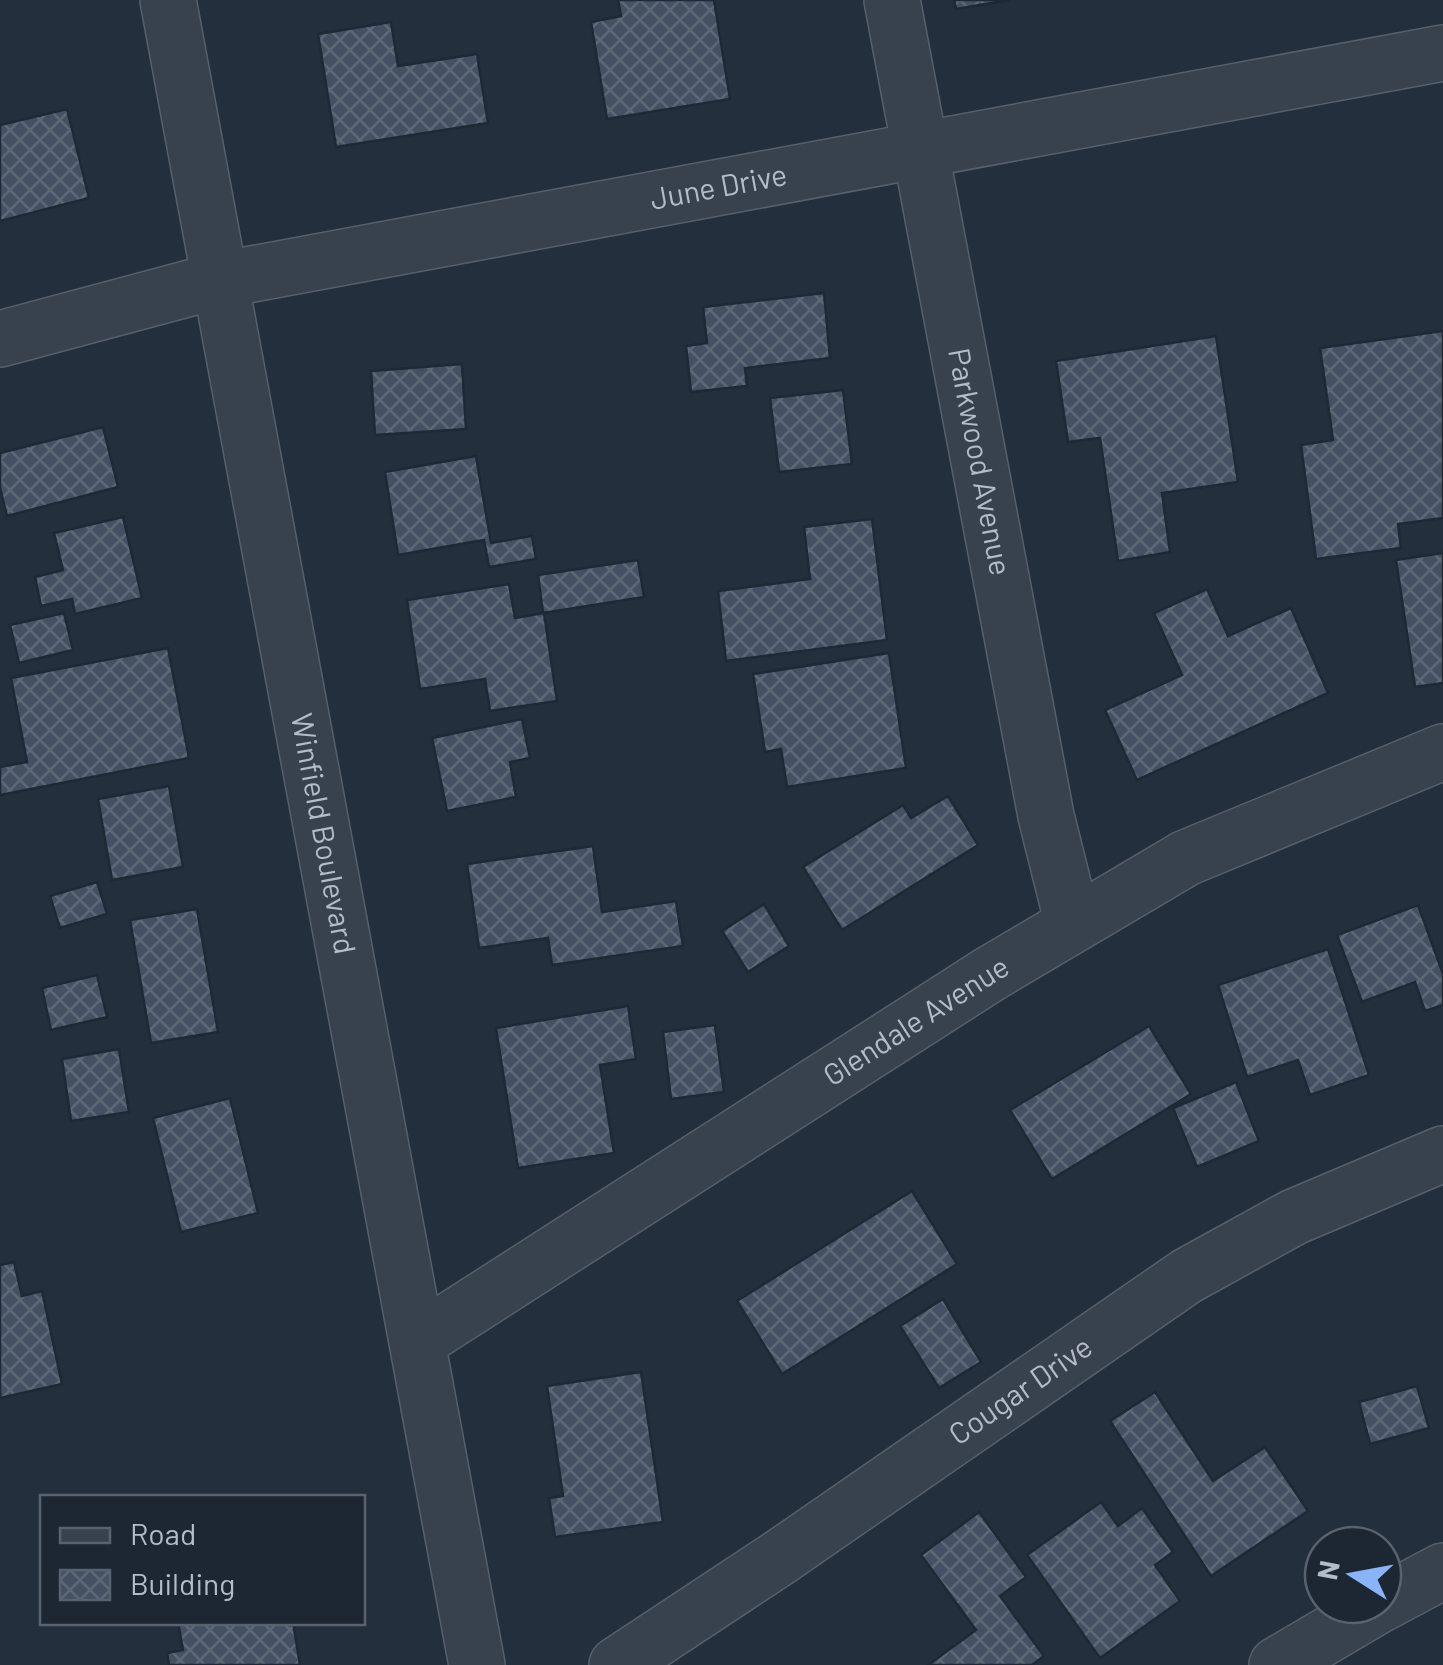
<svg xmlns="http://www.w3.org/2000/svg" width="1443" height="1665" font-family="Barlow,sans-serif">
  <style>
    .building { fill: url(#building-cross-hatch); stroke: #1f2835; stroke-width: 2.5 }
    .lines { fill: none; stroke-linecap: round; stroke-linejoin: round }
    .minor-casing { stroke: #565f6c; stroke-width: 58 }
    .minor { stroke: #38414e; stroke-width: 55 }
    .labels { text-anchor: middle; stroke-width: 8; stroke-linejoin: round; paint-order: stroke }
    .street-label { font-size: 30px; fill: #b4bcc9; stroke: #1d2633 }
  </style>
  <defs>
    <pattern id="building-cross-hatch" width="8" height="8" patternUnits="userSpaceOnUse" patternTransform="scale(2.5)"><rect width="8" height="8" fill="#455162"/><path d="M0 0l8 8M0 8l8-8" fill="none" stroke="#5d6877"/></pattern>
  </defs>
  <rect width="100%" height="100%" fill="#242f3e"/>
  <g class="building">
    <path d="M618 0H714L730 99 607 119 591 22 621 16Z"/>
    <path d="M954 0H1010L956 9Z"/>
    <path d="M391 22 398 66 477 54 488 123 336 147 318 34Z"/>
    <path d="M67 109 89 198 0 221V125Z"/>
    <path d="M824 293 830 358 745 368 747 386 691 392 686 346 707 343 703 307Z"/>
    <path d="M1443 331V518L1398 524 1401 548 1316 559 1301 445 1333 440 1320 348Z"/>
    <path d="M1216 336 1238 482 1162 493 1170 552 1118 561 1100 438 1068 442 1056 361Z"/>
    <path d="M462 364 466 429 375 435 371 371Z"/>
    <path d="M843 390 852 464 779 472 770 398Z"/>
    <path d="M103 427 118 487 7 516 0 488V453Z"/>
    <path d="M476 456 491 543 532 536 536 559 489 567 484 540 398 555 385 472Z"/>
    <path d="M123 517 142 598 75 614 72 599 41 606 35 577 63 570 54 533Z"/>
    <path d="M872 519 887 640 726 661 718 591 810 579 804 527Z"/>
    <path d="M1443 553V683L1415 687 1396 560Z"/>
    <path d="M638 560 644 597 543 613 538 575Z"/>
    <path d="M509 584 515 618 544 613 557 701 490 711 485 679 420 689 407 600Z"/>
    <path d="M1207 589 1228 636 1291 608 1328 693 1137 780 1105 710 1182 675 1154 613Z"/>
    <path d="M64 613 73 650 19 663 10 625Z"/>
    <path d="M168 648 189 758 0 795V767L27 762 11 678Z"/>
    <path d="M889 653 906 768 787 787 781 749 765 752 753 674Z"/>
    <path d="M522 719 530 758 510 762 516 797 447 811 432 738Z"/>
    <path d="M169 786 183 867 112 880 98 799Z"/>
    <path d="M948 796 978 845 842 930 803 867 903 805 911 818Z"/>
    <path d="M593 846 602 912 676 901 683 946 552 965 548 938 479 948 467 864Z"/>
    <path d="M97 882 107 914 60 928 50 896Z"/>
    <path d="M764 904 789 946 748 972 722 931Z"/>
    <path d="M1418 905 1443 974V1005L1425 1011 1415 982 1362 1002 1337 935Z"/>
    <path d="M197 909 218 1032 151 1043 130 920Z"/>
    <path d="M1328 949 1369 1075 1310 1095 1298 1060 1247 1077 1218 985Z"/>
    <path d="M97 975 107 1017 51 1030 42 988Z"/>
    <path d="M628 1006 636 1059 600 1065 614 1153 518 1168 496 1028Z"/>
    <path d="M715 1025 724 1092 671 1099 663 1032Z"/>
    <path d="M1149 1026 1191 1094 1052 1179 1010 1110Z"/>
    <path d="M119 1049 129 1112 71 1121 62 1059Z"/>
    <path d="M1236 1082 1259 1141 1197 1167 1173 1108Z"/>
    <path d="M230 1098 258 1213 181 1232 153 1118Z"/>
    <path d="M912 1191 957 1264 782 1374 737 1301Z"/>
    <path d="M14 1262 22 1296 42 1291 62 1384 0 1398V1265Z"/>
    <path d="M943 1299 981 1362 939 1388 900 1326Z"/>
    <path d="M641 1372 663 1522 555 1537 549 1498 563 1496 547 1386Z"/>
    <path d="M1417 1386 1429 1428 1370 1444 1359 1402Z"/>
    <path d="M1155 1392 1213 1481 1265 1447 1308 1511 1211 1576 1110 1421Z"/>
    <path d="M1101 1502 1118 1526 1142 1508 1173 1552 1155 1565 1180 1601 1100 1658 1027 1555Z"/>
    <path d="M979 1512 1026 1577 1000 1596 1044 1656 1032 1665H928L976 1630 921 1555Z"/>
    <path d="M178 1622H293L300 1665H169L167 1653 183 1650Z"/>
  </g>
  <g class="lines">
    <defs>
      <g id="minor">
        <path id="s1" d="M168 0 477 1665"/>
        <path id="s2" d="M892 0 1046 816 1073 924"/>
        <path id="s3" d="M0 339 220 280 1443 53"/>
        <path id="s4" d="M418 1341 990 974 1186 858 1443 752"/>
        <path d="M1383 1603 1443 1571"/>
        <path id="s5" d="M617 1665 779 1558 1187 1276 1294 1217 1443 1154"/>
        <path d="M1277 1665 1379 1605"/>
      </g>
    </defs>
    <use href="#minor" class="minor-casing"/>
    <use href="#minor" class="minor"/>
  </g>
  <g class="labels">
    <g class="street-label">
      <text dy="10" stroke="none"><textPath href="#s3" startOffset="735">June Drive</textPath></text>
      <text dy="10" stroke="none"><textPath href="#s2" startOffset="470">Parkwood Avenue</textPath></text>
      <text dy="10" stroke="none"><textPath href="#s1" startOffset="848">Winfield Boulevard</textPath></text>
      <text dy="10" stroke="none"><textPath href="#s4" startOffset="592">Glendale Avenue</textPath></text>
      <text dy="10" stroke="none"><textPath href="#s5" startOffset="488">Cougar Drive</textPath></text>
    </g>
  </g>
  <rect x="40" y="1495" width="325" height="130" fill="#1d2633" stroke="#59626f" stroke-width="2.5"/>
  <rect x="60" y="1528" width="50" height="15" fill="#38414e" stroke="#59626f" stroke-width="2.5"/>
  <text x="130" y="1545" font-size="30" fill="#b4bcc9">Road</text>
  <rect x="60" y="1570" width="50" height="30" fill="url(#building-cross-hatch)" stroke="#59626f" stroke-width="2.5"/>
  <text x="130" y="1595" font-size="30" fill="#b4bcc9">Building</text>
  <g transform="translate(1353 1575) rotate(281)"><circle r="48" fill="#1d2633" stroke="#59626f" stroke-width="2.5"/>
  <path d="M0-8L18 38L0 25L-18 38Z" fill="#8ab4f8"/>
  <text y="-15" font-size="28" font-weight="bold" text-anchor="middle" fill="#b4bcc9">N</text>
  </g>
</svg>
